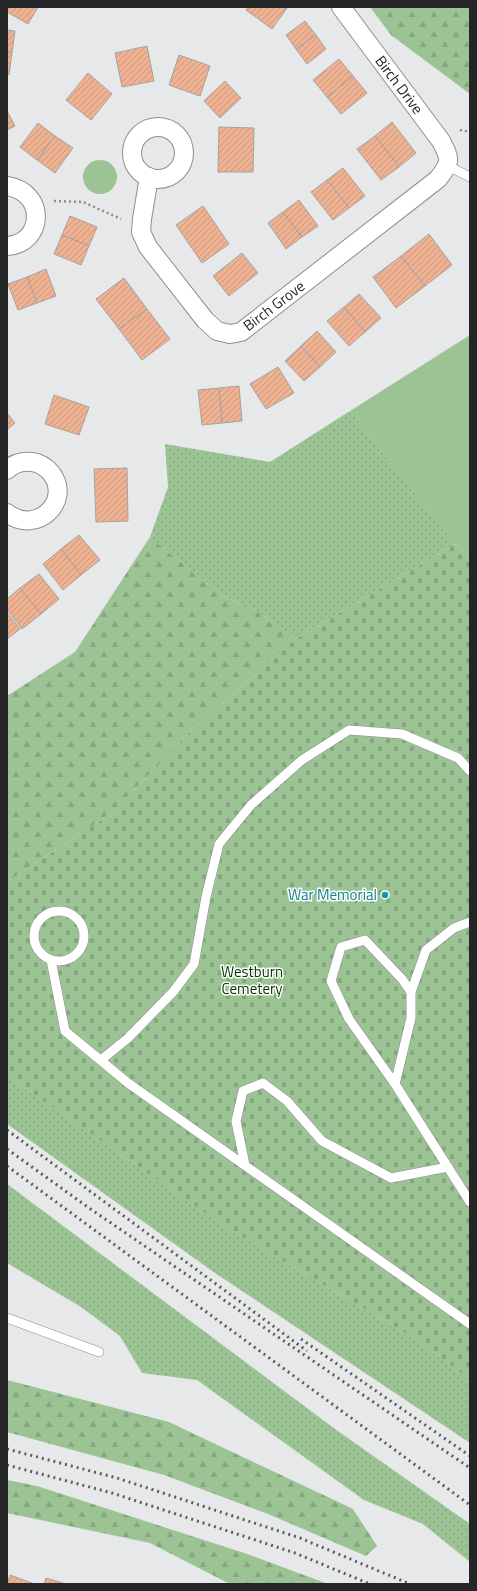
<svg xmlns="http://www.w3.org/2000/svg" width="477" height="1591" font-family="'Titillium Web',sans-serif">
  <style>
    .grass { fill: url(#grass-dots) }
    .forest { fill: url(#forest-firs) }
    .cemetery { fill: url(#cemetery-stones) }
    .park { fill: #9bc394 }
    .building { fill: url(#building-hatch); stroke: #a5a3a2 }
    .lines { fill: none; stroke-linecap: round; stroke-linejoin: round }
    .service-casing { stroke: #8e8f90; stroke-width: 10 }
    .minor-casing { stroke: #8e8f90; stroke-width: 20 }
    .path { stroke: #8b8c8d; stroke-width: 2.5; stroke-dasharray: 2 3; stroke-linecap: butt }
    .service { stroke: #fff; stroke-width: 9 }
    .minor { stroke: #fff; stroke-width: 18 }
    .rail { stroke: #5c5d5e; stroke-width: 3; stroke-dasharray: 2 4; stroke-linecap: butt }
    .culture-dot { fill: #0f9aa8; stroke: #fff; stroke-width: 1.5 }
    .labels { text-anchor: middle; stroke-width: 3; stroke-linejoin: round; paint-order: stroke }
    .street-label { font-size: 15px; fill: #242526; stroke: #fff }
    .culture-label { font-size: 15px; fill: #0d838f; stroke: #fff; text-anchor: end }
    .park-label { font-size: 15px; fill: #073301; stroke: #fff }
  </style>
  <defs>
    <pattern id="grass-dots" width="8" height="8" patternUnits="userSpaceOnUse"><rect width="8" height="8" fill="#9bc394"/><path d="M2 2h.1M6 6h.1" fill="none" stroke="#85a77f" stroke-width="1.8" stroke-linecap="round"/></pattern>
    <pattern id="forest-firs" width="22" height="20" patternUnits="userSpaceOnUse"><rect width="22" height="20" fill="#9bc394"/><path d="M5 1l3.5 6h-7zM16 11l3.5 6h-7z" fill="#85a77f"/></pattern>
    <pattern id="cemetery-stones" width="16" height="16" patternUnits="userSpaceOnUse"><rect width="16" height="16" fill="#9bc394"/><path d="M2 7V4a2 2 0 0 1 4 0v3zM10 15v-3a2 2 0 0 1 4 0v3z" fill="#85a77f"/></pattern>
    <pattern id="building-hatch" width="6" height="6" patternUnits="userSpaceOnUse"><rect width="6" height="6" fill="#eeb191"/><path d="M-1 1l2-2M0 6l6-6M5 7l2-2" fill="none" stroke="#cc987d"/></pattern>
  </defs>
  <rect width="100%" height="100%" fill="#e6e8e9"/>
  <g class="grass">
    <path d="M350 411 455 544 296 639 255 610 223 596 150 537 168 487 165 444 270 462Z"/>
    <path d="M7 1076 222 1225 415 1339 470 1380V1443L215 1273 7 1124Z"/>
    <path d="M7 1184 335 1429 470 1524V1562L423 1524 364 1500 197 1380 142 1373 120 1336 81 1307 7 1263Z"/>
  </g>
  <g class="forest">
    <path d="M370 7H470V94L391 35Z"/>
    <path d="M150 537 223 596 255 610 296 639 190 732 112 813 7 882V696L75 652Z"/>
    <path d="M7 1380 169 1422 353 1509 377 1546 366 1556 268 1514 164 1475 7 1432Z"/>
    <path d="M7 1480 37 1486 247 1554 328 1584H230L150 1543 7 1513Z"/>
  </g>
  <path class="cemetery" d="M455 544 470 559V1380L415 1339 222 1225 7 1076V882L112 813 190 732 296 639Z"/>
  <g class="park">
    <circle cx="100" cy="177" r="17"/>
    <path d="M470 335V559L455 544 350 411Z"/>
  </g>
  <g class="building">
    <path d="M7 7H38L28 24 7 12Z"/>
    <path d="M248 7H285L287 8 272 29 246 10Z"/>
    <path d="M305 21 316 35 296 49 286 35Z"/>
    <path d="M7 30 15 31 12 53 7 52Z"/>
    <path d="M316 35 326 49 307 64 296 49Z"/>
    <path d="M147 46 154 81 122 87 115 53Z"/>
    <path d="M7 52 12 53 9 75 7 74Z"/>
    <path d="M179 55 210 66 200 96 169 85Z"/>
    <path d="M339 59 353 76 327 97 313 80Z"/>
    <path d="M88 73 112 94 91 120 66 100Z"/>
    <path d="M353 76 367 93 341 114 327 97Z"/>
    <path d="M225 81 241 98 220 118 204 101Z"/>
    <path d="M7 111 15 126 7 130Z"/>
    <path d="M392 122 416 153 399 167 375 136Z"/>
    <path d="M38 123 55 136 37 160 20 147Z"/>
    <path d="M219 127 254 128 253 172H218Z"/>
    <path d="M55 136 73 148 55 173 37 160Z"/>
    <path d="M375 136 399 167 381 180 357 149Z"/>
    <path d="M343 168 365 196 349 208 327 180Z"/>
    <path d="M327 180 349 208 333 220 311 192Z"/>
    <path d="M299 200 318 226 302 237 283 212Z"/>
    <path d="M203 206 229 244 202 263 176 225Z"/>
    <path d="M283 212 302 237 286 249 268 223Z"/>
    <path d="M70 216 97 227 89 246 62 235Z"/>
    <path d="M429 234 452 265 425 286 401 256Z"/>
    <path d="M62 235 89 246 81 265 54 254Z"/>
    <path d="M242 253 258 273 229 296 213 276Z"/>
    <path d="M401 256 425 286 396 308 373 277Z"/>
    <path d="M46 269 56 296 37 303 27 277Z"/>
    <path d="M27 277 37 303 18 310 8 284Z"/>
    <path d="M124 278 147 309 119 329 96 299Z"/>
    <path d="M359 294 381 318 365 332 344 307Z"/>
    <path d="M344 307 365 332 349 346 327 321Z"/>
    <path d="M147 309 170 339 142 360 119 329Z"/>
    <path d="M317 331 336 352 320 367 301 346Z"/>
    <path d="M301 346 320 367 304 381 285 361Z"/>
    <path d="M278 367 294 393 266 409 250 384Z"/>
    <path d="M239 386 242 421 222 423 219 388Z"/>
    <path d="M219 388 222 423 202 425 198 390Z"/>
    <path d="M54 395 89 407 79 435 45 424Z"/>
    <path d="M7 413 15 423 7 430Z"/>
    <path d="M127 468 128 521 96 522 94 469Z"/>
    <path d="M79 535 100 560 81 575 61 549Z"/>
    <path d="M61 549 81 575 63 590 43 564Z"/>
    <path d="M39 574 59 599 41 614 20 588Z"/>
    <path d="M20 588 41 614 22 629 7 610V599Z"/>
    <path d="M7 613 20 629 7 639Z"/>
    <path d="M10 1575 32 1583 31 1584H7Z"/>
    <path d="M46 1578 66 1584H44Z"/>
  </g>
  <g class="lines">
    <defs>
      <g id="service">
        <path d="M448 166 470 177"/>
        <circle cx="59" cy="936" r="25"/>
        <path d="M51 960 65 1031 128 1083 470 1324"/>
        <path d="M411 992 402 979 365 940 341 947 331 981 349 1019 395 1084 470 1202"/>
        <path d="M101 1060 128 1038 173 992 194 964 206 897 219 844 251 805 302 760 349 730 402 734 458 758 470 771"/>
        <path d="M395 1084 411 1018V992L426 950 454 928 470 922"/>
        <path d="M245 1165 236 1121 243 1091 263 1083 287 1101 322 1141 391 1178 448 1167"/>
        <path d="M7 1318 99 1352"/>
      </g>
      <g id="minor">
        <circle cx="158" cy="153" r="26"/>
        <path d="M149 177 142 219 141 232 148 247 205 320 217 331 230 334 241 332 438 179C451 162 451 160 441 141L341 7"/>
        <path d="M7 186C47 192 44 244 7 246"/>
        <path d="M7 470C14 463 23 461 32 462 40 463 46 467 51 473 73 501 36 536 7 513"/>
      </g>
    </defs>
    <use href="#service" class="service-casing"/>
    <use href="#minor" class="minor-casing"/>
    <g class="path">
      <path d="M460 130 470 132"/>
      <path d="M54 201 83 202 121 219"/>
    </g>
    <use href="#service" class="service"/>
    <use href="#minor" class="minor"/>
    <g class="rail">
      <path d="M7 1130 307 1351"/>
      <path d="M7 1149 89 1208 470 1468"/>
      <path d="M7 1166 470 1505"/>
      <path d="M301 1339 470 1456"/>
      <path d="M7 1449 117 1478 300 1538 410 1584"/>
      <path d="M7 1465 112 1493 295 1553 370 1584"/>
    </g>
  </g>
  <circle class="culture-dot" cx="385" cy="895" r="4"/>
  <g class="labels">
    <g class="street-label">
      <text transform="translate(399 85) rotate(53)" y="5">Birch Drive</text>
      <text transform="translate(274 306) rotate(-37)" y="5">Birch Grove</text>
    </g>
    <g class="culture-label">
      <text x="377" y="900">War Memorial</text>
    </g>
    <g class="park-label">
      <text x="252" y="977">Westburn<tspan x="252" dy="17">Cemetery</tspan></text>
    </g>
  </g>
  <rect width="477" height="1591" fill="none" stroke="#242526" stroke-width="16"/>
</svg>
